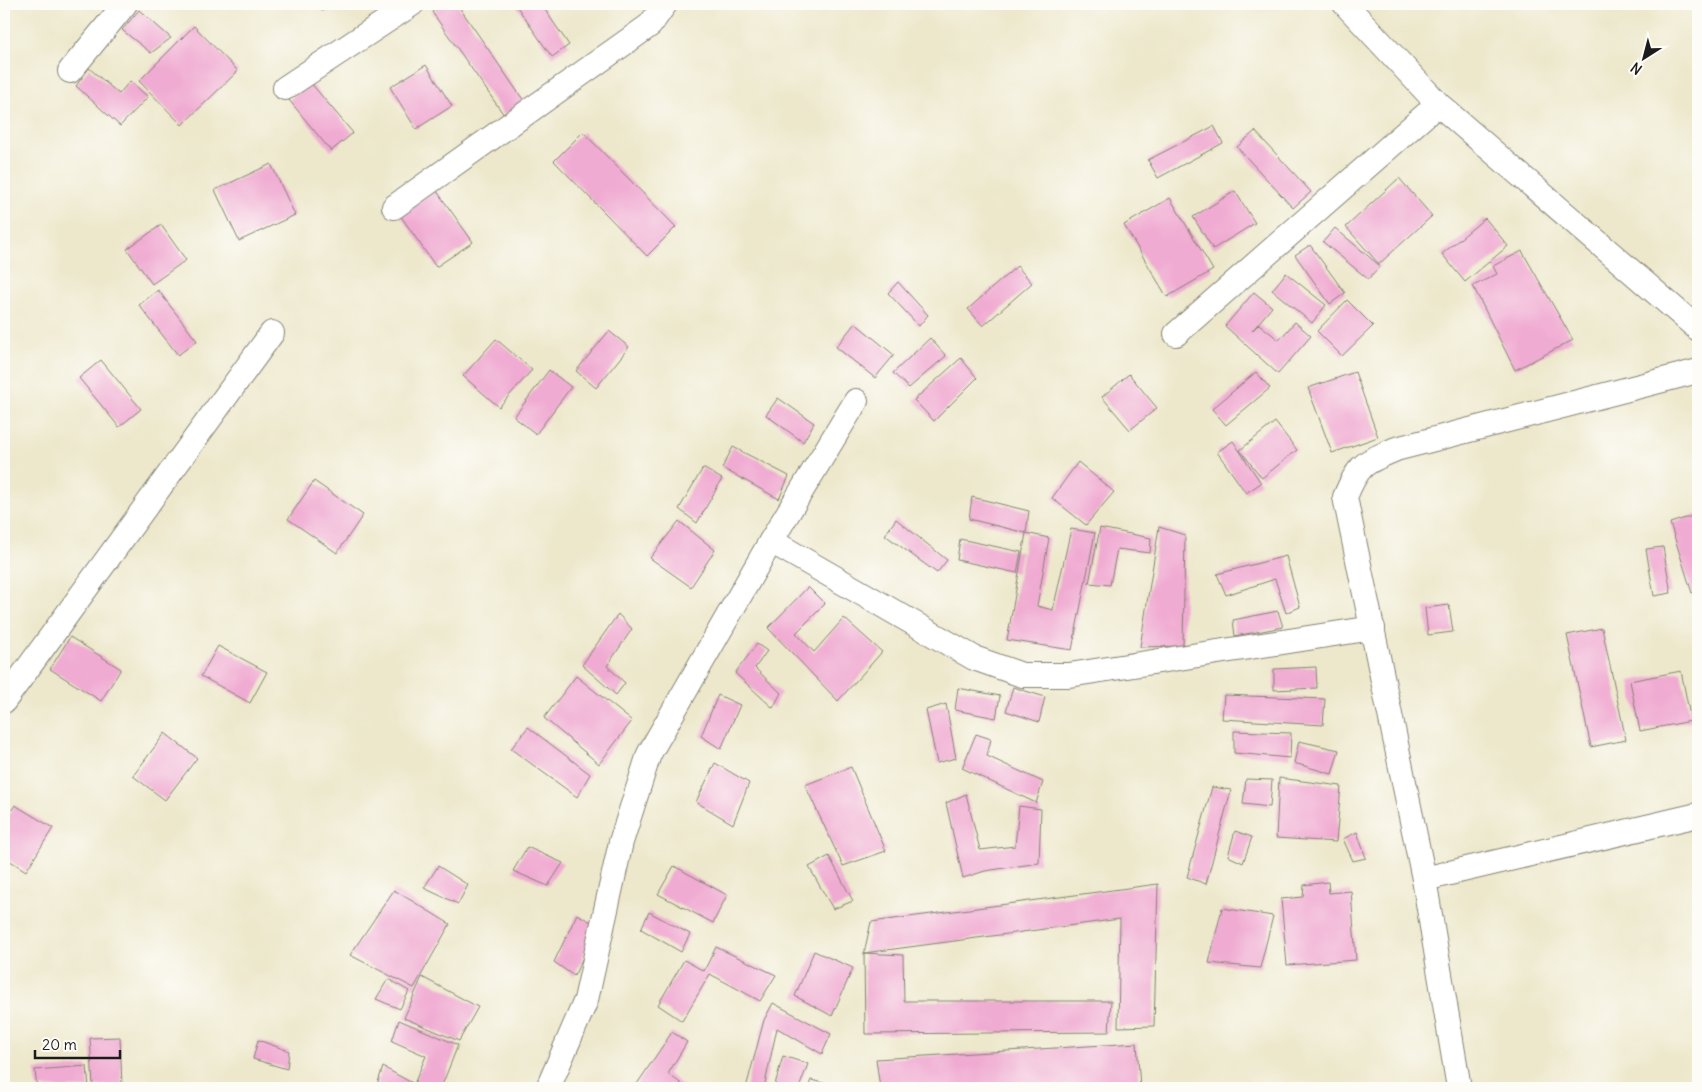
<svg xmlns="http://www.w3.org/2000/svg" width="1702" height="1092" font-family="Delius,sans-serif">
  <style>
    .building { fill: #f0abd2 }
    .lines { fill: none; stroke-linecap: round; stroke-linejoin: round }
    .street-casing { stroke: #848274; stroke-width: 26 }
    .street { stroke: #fff; stroke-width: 24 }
  </style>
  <rect width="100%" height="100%" fill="#fdfcf7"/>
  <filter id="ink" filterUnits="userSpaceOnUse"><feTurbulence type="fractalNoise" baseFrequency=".02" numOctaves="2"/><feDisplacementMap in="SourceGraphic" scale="10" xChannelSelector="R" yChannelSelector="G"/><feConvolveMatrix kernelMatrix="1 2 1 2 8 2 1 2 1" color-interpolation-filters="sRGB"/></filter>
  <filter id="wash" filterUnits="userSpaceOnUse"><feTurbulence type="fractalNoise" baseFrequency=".0096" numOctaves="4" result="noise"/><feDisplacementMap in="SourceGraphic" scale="20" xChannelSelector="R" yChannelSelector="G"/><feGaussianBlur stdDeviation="1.12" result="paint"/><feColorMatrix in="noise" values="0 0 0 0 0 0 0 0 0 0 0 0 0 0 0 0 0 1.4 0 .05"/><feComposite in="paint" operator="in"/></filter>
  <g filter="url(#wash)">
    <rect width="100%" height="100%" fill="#ede8cc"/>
    <g id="blocks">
      <g class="building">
        <path d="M318 4H335L322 11Z"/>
        <path d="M445 4H457L524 101 504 115 432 12Z"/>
        <path d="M515 4H541L569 45 552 57Z"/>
        <path d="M139 10 171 38 151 53 122 30Z"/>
        <path d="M194 26 238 71 182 125 139 81Z"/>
        <path d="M426 65 452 106 416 129 390 87Z"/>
        <path d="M89 68 119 94 130 81 148 97 120 126 76 86Z"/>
        <path d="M310 82 353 133 331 151 289 100Z"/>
        <path d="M1214 126 1223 143 1158 178 1148 160Z"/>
        <path d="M1255 131 1311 192 1293 208 1237 147Z"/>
        <path d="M583 132 676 227 647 256 554 161Z"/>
        <path d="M271 164 295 215 239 241 215 190Z"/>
        <path d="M1399 178 1432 216 1379 264 1346 227Z"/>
        <path d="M436 190 473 242 436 267 400 215Z"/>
        <path d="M1235 191 1255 223 1213 249 1193 217Z"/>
        <path d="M1170 198 1213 270 1167 297 1124 225Z"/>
        <path d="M1485 218 1508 246 1465 282 1442 254Z"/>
        <path d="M161 225 186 260 152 284 127 249Z"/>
        <path d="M1335 228 1380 266 1368 279 1323 242Z"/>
        <path d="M1310 245 1345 293 1330 304 1295 255Z"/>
        <path d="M1522 251 1573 340 1515 370 1473 286 1497 274 1493 266Z"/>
        <path d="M1017 266 1032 283 983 326 968 309Z"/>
        <path d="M1286 273 1326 305 1312 323 1272 290Z"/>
        <path d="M898 282 928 315 919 326 888 293Z"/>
        <path d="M158 290 197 341 178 355 139 305Z"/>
        <path d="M1254 292 1272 307 1252 331 1259 324 1279 340 1295 322 1311 336 1278 374 1225 326Z"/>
        <path d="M1347 300 1373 326 1342 356 1317 331Z"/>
        <path d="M855 323 894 355 875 378 836 347Z"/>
        <path d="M609 331 629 347 596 388 576 371Z"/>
        <path d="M930 338 946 356 909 388 893 373Z"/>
        <path d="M496 339 532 370 499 407 463 376Z"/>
        <path d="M961 358 977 378 934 421 914 400Z"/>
        <path d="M101 360 141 409 119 427 79 378Z"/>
        <path d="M549 370 571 387 536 434 514 417Z"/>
        <path d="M1256 372 1270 388 1226 425 1212 409Z"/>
        <path d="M1355 372 1378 437 1332 453 1308 388Z"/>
        <path d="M1129 374 1157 408 1130 430 1102 397Z"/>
        <path d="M778 398 814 423 803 442 766 415Z"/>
        <path d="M1275 422 1297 450 1262 478 1240 450Z"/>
        <path d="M1233 441 1261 483 1246 493 1217 452Z"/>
        <path d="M733 447 789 476 779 499 722 468Z"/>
        <path d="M1078 462 1114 492 1086 525 1052 498Z"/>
        <path d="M703 468 722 479 697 523 679 509Z"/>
        <path d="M314 481 363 515 337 553 288 519Z"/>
        <path d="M972 497 1029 511 1026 533 1049 538 1037 606 1053 610 1071 529 1095 533 1072 650 1007 640 1026 533 969 519Z"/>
        <path d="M1698 514V591L1692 593 1670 523Z"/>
        <path d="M896 519 947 560 937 573 885 535Z"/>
        <path d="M679 521 715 550 691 587 650 558Z"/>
        <path d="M1159 527 1185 535 1183 646 1140 647Z"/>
        <path d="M1100 528 1151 538 1150 553 1117 549 1110 585 1089 583Z"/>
        <path d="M960 539 1021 552 1017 573 957 560Z"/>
        <path d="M1663 547 1671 593 1654 596 1646 549Z"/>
        <path d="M1286 556 1300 607 1286 613 1275 579 1226 595 1217 574Z"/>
        <path d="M808 587 825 604 796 633 814 652 844 618 882 652 838 701 768 628Z"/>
        <path d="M1449 605 1453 632 1428 635 1425 608Z"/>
        <path d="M1278 611 1283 627 1235 636 1233 620Z"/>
        <path d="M618 614 632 629 607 666 625 683 616 695 582 665Z"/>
        <path d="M1602 628 1626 740 1591 747 1567 635Z"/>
        <path d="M70 637 121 669 101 701 50 669Z"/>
        <path d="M757 644 767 651 755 668 781 693 773 708 735 673Z"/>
        <path d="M218 646 267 672 250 703 201 676Z"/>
        <path d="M1316 667 1317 688 1274 690V669Z"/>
        <path d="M1681 671 1691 721 1640 731 1630 681Z"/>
        <path d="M576 676 632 721 599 764 544 718Z"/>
        <path d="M1013 687 1045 697 1039 722 1006 711Z"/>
        <path d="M958 688 1000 696 996 718 955 710Z"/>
        <path d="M718 695 740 705 721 749 701 736Z"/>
        <path d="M1224 695 1325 699 1323 725 1222 719Z"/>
        <path d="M946 704 956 758 937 763 926 710Z"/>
        <path d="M528 727 590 774 577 797 511 749Z"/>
        <path d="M1234 731 1291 733 1290 758 1234 753Z"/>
        <path d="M165 733 197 758 165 800 133 776Z"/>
        <path d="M976 734 991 739 987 756 1043 782 1036 803 962 768Z"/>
        <path d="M1299 741 1339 750 1332 774 1294 763Z"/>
        <path d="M715 763 749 783 733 824 696 802Z"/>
        <path d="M851 767 886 851 843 866 805 785Z"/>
        <path d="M1279 778 1341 786 1336 842 1276 838Z"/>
        <path d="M1246 779 1272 780 1270 807 1243 804Z"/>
        <path d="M1212 787 1231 790 1206 884 1187 877Z"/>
        <path d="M966 794 980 850 1015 846 1019 806 1041 809 1039 863 985 871 963 878 946 803Z"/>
        <path d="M15 805 53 828 26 871 4 857V822Z"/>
        <path d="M1235 831 1252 837 1243 863 1228 856Z"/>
        <path d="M1357 832 1366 858 1353 861 1343 839Z"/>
        <path d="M527 847 563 863 548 886 513 871Z"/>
        <path d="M829 856 853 901 833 909 809 867Z"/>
        <path d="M438 866 468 885 458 904 424 888Z"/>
        <path d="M674 866 727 895 713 923 658 894Z"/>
        <path d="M1328 882 1329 893 1351 891 1356 960 1287 965 1281 899 1303 897 1304 885Z"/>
        <path d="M1158 884 1154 1026 1118 1027 1120 919 864 953 903 955 904 1001H1111L1109 1032 865 1034 864 953 871 922Z"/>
        <path d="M394 890 450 924 414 988 350 955Z"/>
        <path d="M1222 908 1273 916 1260 968 1209 963Z"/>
        <path d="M649 912 690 934 681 952 641 929Z"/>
        <path d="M577 914 598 926 574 976 554 962Z"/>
        <path d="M716 947 776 975 760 1001 710 974 682 1021 658 1005 684 960 704 971Z"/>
        <path d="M814 951 853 968 832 1016 795 996Z"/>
        <path d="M422 977 478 1007 459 1041 404 1018Z"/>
        <path d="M388 979 409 991 400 1009 376 999Z"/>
        <path d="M773 1003 831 1034 822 1054 777 1028 764 1088H746L764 1020Z"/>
        <path d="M399 1020 458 1045 441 1088H376L383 1067 414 1084 426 1056 392 1041Z"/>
        <path d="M672 1032 687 1042 668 1074 687 1088H642L637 1084Z"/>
        <path d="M120 1037 122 1085 93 1086 90 1038Z"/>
        <path d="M258 1040 289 1051 287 1069 253 1059Z"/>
        <path d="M1137 1043 1140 1088H1091L1090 1086 1055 1088H880L876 1059Z"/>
        <path d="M783 1056 808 1064 799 1088H774Z"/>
        <path d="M87 1066 89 1088H37L35 1070Z"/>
        <path d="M811 1080 843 1088H808Z"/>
      </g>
    </g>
  </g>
  <g filter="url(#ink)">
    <use href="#blocks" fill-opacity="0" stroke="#848274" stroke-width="1"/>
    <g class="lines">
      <defs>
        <g id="street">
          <path d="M1345 4 1438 104 1698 329"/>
          <path d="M70 71 125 4"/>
          <path d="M285 88 412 4"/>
          <path d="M394 207 650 25 665 4"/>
          <path d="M1176 334 1438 104"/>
          <path d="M771 541 974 658 1022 675H1069L1373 628"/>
          <path d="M4 701 272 333"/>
          <path d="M1424 879 1698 815"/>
          <path d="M548 1088 586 1000 621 842 649 754 771 541 856 401"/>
          <path d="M1459 1088 1424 879 1345 497C1359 463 1364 463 1396 449L1698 371"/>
        </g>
      </defs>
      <use href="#street" class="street-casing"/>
      <use href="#street" class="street"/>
    </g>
  </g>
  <rect width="1702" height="1092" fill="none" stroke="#fdfcf7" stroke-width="20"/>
  <g transform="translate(1644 58) rotate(216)" stroke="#fdfcf7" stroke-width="4" paint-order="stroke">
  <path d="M0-4L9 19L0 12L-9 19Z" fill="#1c1c1c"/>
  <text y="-8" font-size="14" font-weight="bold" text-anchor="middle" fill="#1c1c1c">N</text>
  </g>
  <path d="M35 1050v8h85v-8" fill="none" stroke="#1c1c1c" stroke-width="2.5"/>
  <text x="42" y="1050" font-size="15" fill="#1c1c1c" stroke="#fdfcf7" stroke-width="4" paint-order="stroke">20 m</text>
</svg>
